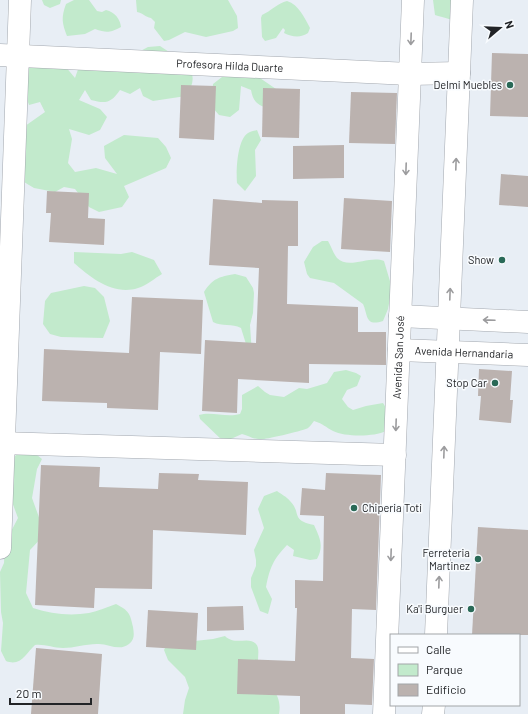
<svg xmlns="http://www.w3.org/2000/svg" width="528" height="714" font-family="Barlow,sans-serif">
  <style>
    .green { fill: #c2eacc }
    .building { fill: #bbb2af }
    .lines { fill: none; stroke-linecap: round; stroke-linejoin: round }
    .minor-casing { stroke: #a3a8af; stroke-width: 23 }
    .tertiary-casing { stroke: #a3a8af; stroke-width: 23 }
    .minor { stroke: #fff; stroke-width: 22 }
    .tertiary { stroke: #fff; stroke-width: 22 }
    .oneway { stroke: #9c9c9e }
    .poi-dot { fill: #296957; stroke: #f8fbfe; stroke-width: 1.5 }
    .labels { text-anchor: middle; stroke-width: 3; stroke-linejoin: round; paint-order: stroke }
    .street-label { font-size: 11px; fill: #222427; stroke: #f8fbfe }
    .poi-label { font-size: 11px; fill: #222427; stroke: #f8fbfe; text-anchor: end }
  </style>
  <rect width="100%" height="100%" fill="#e8eef5"/>
  <g class="green">
    <path d="M42 0H61L60 4 50 8 44 5Z"/>
    <path d="M74 0H89L97 11 102 12 106 10C115 12 120 19 121 27 109 33 107 33 95 29L85 34 67 36C62 23 61 18 66 4Z"/>
    <path d="M136 0H228L237 16 238 28 233 31 206 37 185 32 169 40 164 41 154 28 155 22 151 18C145 17 143 13 137 12Z"/>
    <path d="M433 0H472L473 9C460 25 453 20 435 15Z"/>
    <path d="M287 1C299 5 304 17 310 28L308 33C301 38 292 37 284 33L285 30 283 28 276 38 265 41 262 37 261 18 262 15C271 11 278 3 287 1Z"/>
    <path d="M160 46C180 60 205 69 186 96L153 101 143 96 140 88 130 94 120 90C111 103 106 104 91 100L85 90 79 100 100 109 107 117 100 130 89 135 69 129 72 139 68 163 75 172 96 168 117 174 105 158 104 146 124 135 158 138 166 147 171 158 166 168 124 186 129 197 122 207 99 212 89 207 75 189 64 187 55 192 34 188 14 176 18 131 45 112 40 102 29 105 22 84 20 72 36 57 60 60 75 78 82 58H127L148 47Z"/>
    <path d="M257 76 276 89 269 109C258 105 253 102 251 90L241 86 239 110 230 117 219 115 212 107 213 84 222 77Z"/>
    <path d="M257 130 261 140 255 150 256 176 245 191 237 183C236 171 237 140 248 133 251 131 254 131 257 130Z"/>
    <path d="M322 241H328C331 246 333 253 337 258 349 270 369 255 384 261L392 288 388 309 383 321C365 327 368 315 363 304L334 283 310 278 307 274 304 262 313 247Z"/>
    <path d="M74 252 121 254 132 252 154 260 162 274C155 278 146 286 138 288 114 296 91 278 74 263Z"/>
    <path d="M235 274 246 277 253 288 254 293 253 313 250 325 252 355 246 344 241 328C232 323 222 327 213 322L204 292C213 278 219 277 235 274Z"/>
    <path d="M84 286 95 288 104 297 110 321 103 338 61 337 50 334 43 324 45 301 51 293Z"/>
    <path d="M346 370 356 373 361 376 357 386 347 390 342 399 348 407 353 410 366 406 383 403 395 422C392 425 389 430 386 431 374 437 345 437 333 431 325 427 324 424 314 421 312 423 311 426 308 428 306 430 268 439 263 439 253 440 250 436 242 434L224 442 200 419 199 415C212 411 226 418 240 414L242 409V395L258 386 265 392 270 395 284 397 299 388 307 389 327 383 334 372Z"/>
    <path d="M27 447 42 459 37 469 32 498 45 534 30 550 26 593 33 608C51 614 70 616 89 613 98 611 107 607 116 604 129 611 130 613 133 627 134 634 135 639 129 644 119 652 108 643 97 644 85 644 74 648 63 648 53 648 45 644 35 645 26 653 21 667 6 661L1 651 3 623 1 612 0 572 4 563 5 543 18 518 5 483 3 465Z"/>
    <path d="M277 491C281 494 287 497 290 501 302 513 290 520 314 525 320 538 324 546 317 559L310 560 293 556 294 550 287 545C273 560 270 567 266 587L272 599 268 614 260 611 251 587V578L256 566V560L254 550 264 528 258 509 264 496Z"/>
    <path d="M225 636C235 646 249 636 256 644 261 649 256 661 259 667 267 685 283 693 279 714H183L185 700 189 688 185 677 168 660 164 650 167 644 213 639Z"/>
  </g>
  <g class="building">
    <path d="M492 53 528 54V117L490 116Z"/>
    <path d="M181 85 216 86 214 140 179 138Z"/>
    <path d="M263 88 300 89 299 138 262 137Z"/>
    <path d="M351 92 397 93 395 144 349 143Z"/>
    <path d="M344 145V178L293 179V146Z"/>
    <path d="M501 174 528 176V207L499 205Z"/>
    <path d="M47 191 89 193 88 218 105 219 104 245 49 242 51 213H46Z"/>
    <path d="M344 198 392 201 390 252 341 249Z"/>
    <path d="M213 199 262 203V200L298 201V246H288L287 304 358 307V332H386V365L309 364V383L238 379 237 413 202 411 205 340 256 343 259 268 209 265Z"/>
    <path d="M132 297 203 300 201 354 160 352 158 410 107 408V403L42 401 44 349 129 353Z"/>
    <path d="M479 369 512 371 510 400H513L511 423 479 420 481 396H478Z"/>
    <path d="M41 465 100 467 99 487 158 489 159 473 199 474 198 480 248 482 246 535 153 530 152 589 95 588 94 608 35 605Z"/>
    <path d="M326 473 381 475 376 610 352 609 351 658 374 659 372 705 345 704V714H300V696L237 694 238 659 295 661 297 608H295V580L323 581 324 516 300 515 302 488 325 490Z"/>
    <path d="M478 527 528 530V635H472Z"/>
    <path d="M243 606 244 630 207 631V607Z"/>
    <path d="M148 610 198 613 196 650 146 647Z"/>
    <path d="M36 648 102 654 98 714H31Z"/>
  </g>
  <g class="lines">
    <defs>
      <g id="minor">
        <path id="s1" d="M0 55 410 74 459 73"/>
        <path d="M400 316 528 322"/>
        <path id="s2" d="M399 350 528 355"/>
        <path d="M0 443 395 455"/>
        <path d="M0 548 20 0"/>
      </g>
      <g id="tertiary">
        <path d="M436 635 462 0"/>
        <path id="s3" d="M384 714 413 0"/>
        <path d="M433 714 434 705"/>
      </g>
    </defs>
    <use href="#minor" class="minor-casing"/>
    <use href="#tertiary" class="tertiary-casing"/>
    <use href="#minor" class="minor"/>
    <use href="#tertiary" class="tertiary"/>
  </g>
  <defs><path id="oneway-shaft" d="M-6 0H5M1.5-3L5.5 0L1.5 3" fill="none" stroke-width="1.6" stroke-linecap="round" stroke-linejoin="round"/></defs>
  <g class="oneway">
    <use href="#oneway-shaft" transform="translate(411 39) rotate(92)"/>
    <use href="#oneway-shaft" transform="translate(456 164) rotate(-88)"/>
    <use href="#oneway-shaft" transform="translate(406 169) rotate(92)"/>
    <use href="#oneway-shaft" transform="translate(450 294) rotate(-88)"/>
    <use href="#oneway-shaft" transform="translate(489 320) rotate(-178)"/>
    <use href="#oneway-shaft" transform="translate(396 425) rotate(92)"/>
    <use href="#oneway-shaft" transform="translate(444 452) rotate(-88)"/>
    <use href="#oneway-shaft" transform="translate(391 555) rotate(92)"/>
    <use href="#oneway-shaft" transform="translate(439 582) rotate(-88)"/>
  </g>
  <g class="poi-dot">
    <circle cx="510" cy="85" r="4"/>
    <circle cx="502" cy="260" r="4"/>
    <circle cx="495" cy="383" r="4"/>
    <circle cx="354" cy="508" r="4"/>
    <circle cx="478" cy="559" r="4"/>
    <circle cx="471" cy="609" r="4"/>
  </g>
  <g class="labels">
    <g class="street-label">
      <text dy="4" stroke="none"><textPath href="#s1" startOffset="230">Profesora Hilda Duarte</textPath></text>
      <text dy="4" stroke="none"><textPath href="#s2" startOffset="65">Avenida Hernandaria</textPath></text>
      <text dy="4" stroke="none"><textPath href="#s3" startOffset="357">Avenida San José</textPath></text>
    </g>
    <g class="poi-label">
      <text x="502" y="89">Delmi Muebles</text>
      <text x="494" y="264">Show</text>
      <text x="487" y="387">Stop Car</text>
      <text x="362" y="512" text-anchor="start">Chiperia Toti</text>
      <text x="470" y="557">Ferreteria<tspan x="470" dy="13">Martinez</tspan></text>
      <text x="463" y="613">Ka'i Burguer</text>
    </g>
  </g>
  <rect x="390" y="634" width="130" height="72" fill="#f8fbfe" stroke="#a2a5a8"/>
  <rect x="398" y="647" width="20" height="6" fill="#ffffff" stroke="#a2a5a8"/>
  <text x="426" y="654" font-size="12" fill="#222427">Calle</text>
  <rect x="398" y="664" width="20" height="12" fill="#c2eacc" stroke="#a2a5a8"/>
  <text x="426" y="674" font-size="12" fill="#222427">Parque</text>
  <rect x="398" y="684" width="20" height="12" fill="#bbb2af" stroke="#a2a5a8"/>
  <text x="426" y="694" font-size="12" fill="#222427">Edificio</text>
  <g transform="translate(500 28) rotate(71)" stroke="#f8fbfe" stroke-width="3" paint-order="stroke">
  <path d="M0-3L7 15L0 10L-7 15Z" fill="#222427"/>
  <text y="-6" font-size="11" font-weight="bold" text-anchor="middle" fill="#222427">N</text>
  </g>
  <path d="M10 698v6h81v-6" fill="none" stroke="#222427" stroke-width="2"/>
  <text x="16" y="698" font-size="12" fill="#222427" stroke="#f8fbfe" stroke-width="3" paint-order="stroke">20 m</text>
</svg>
